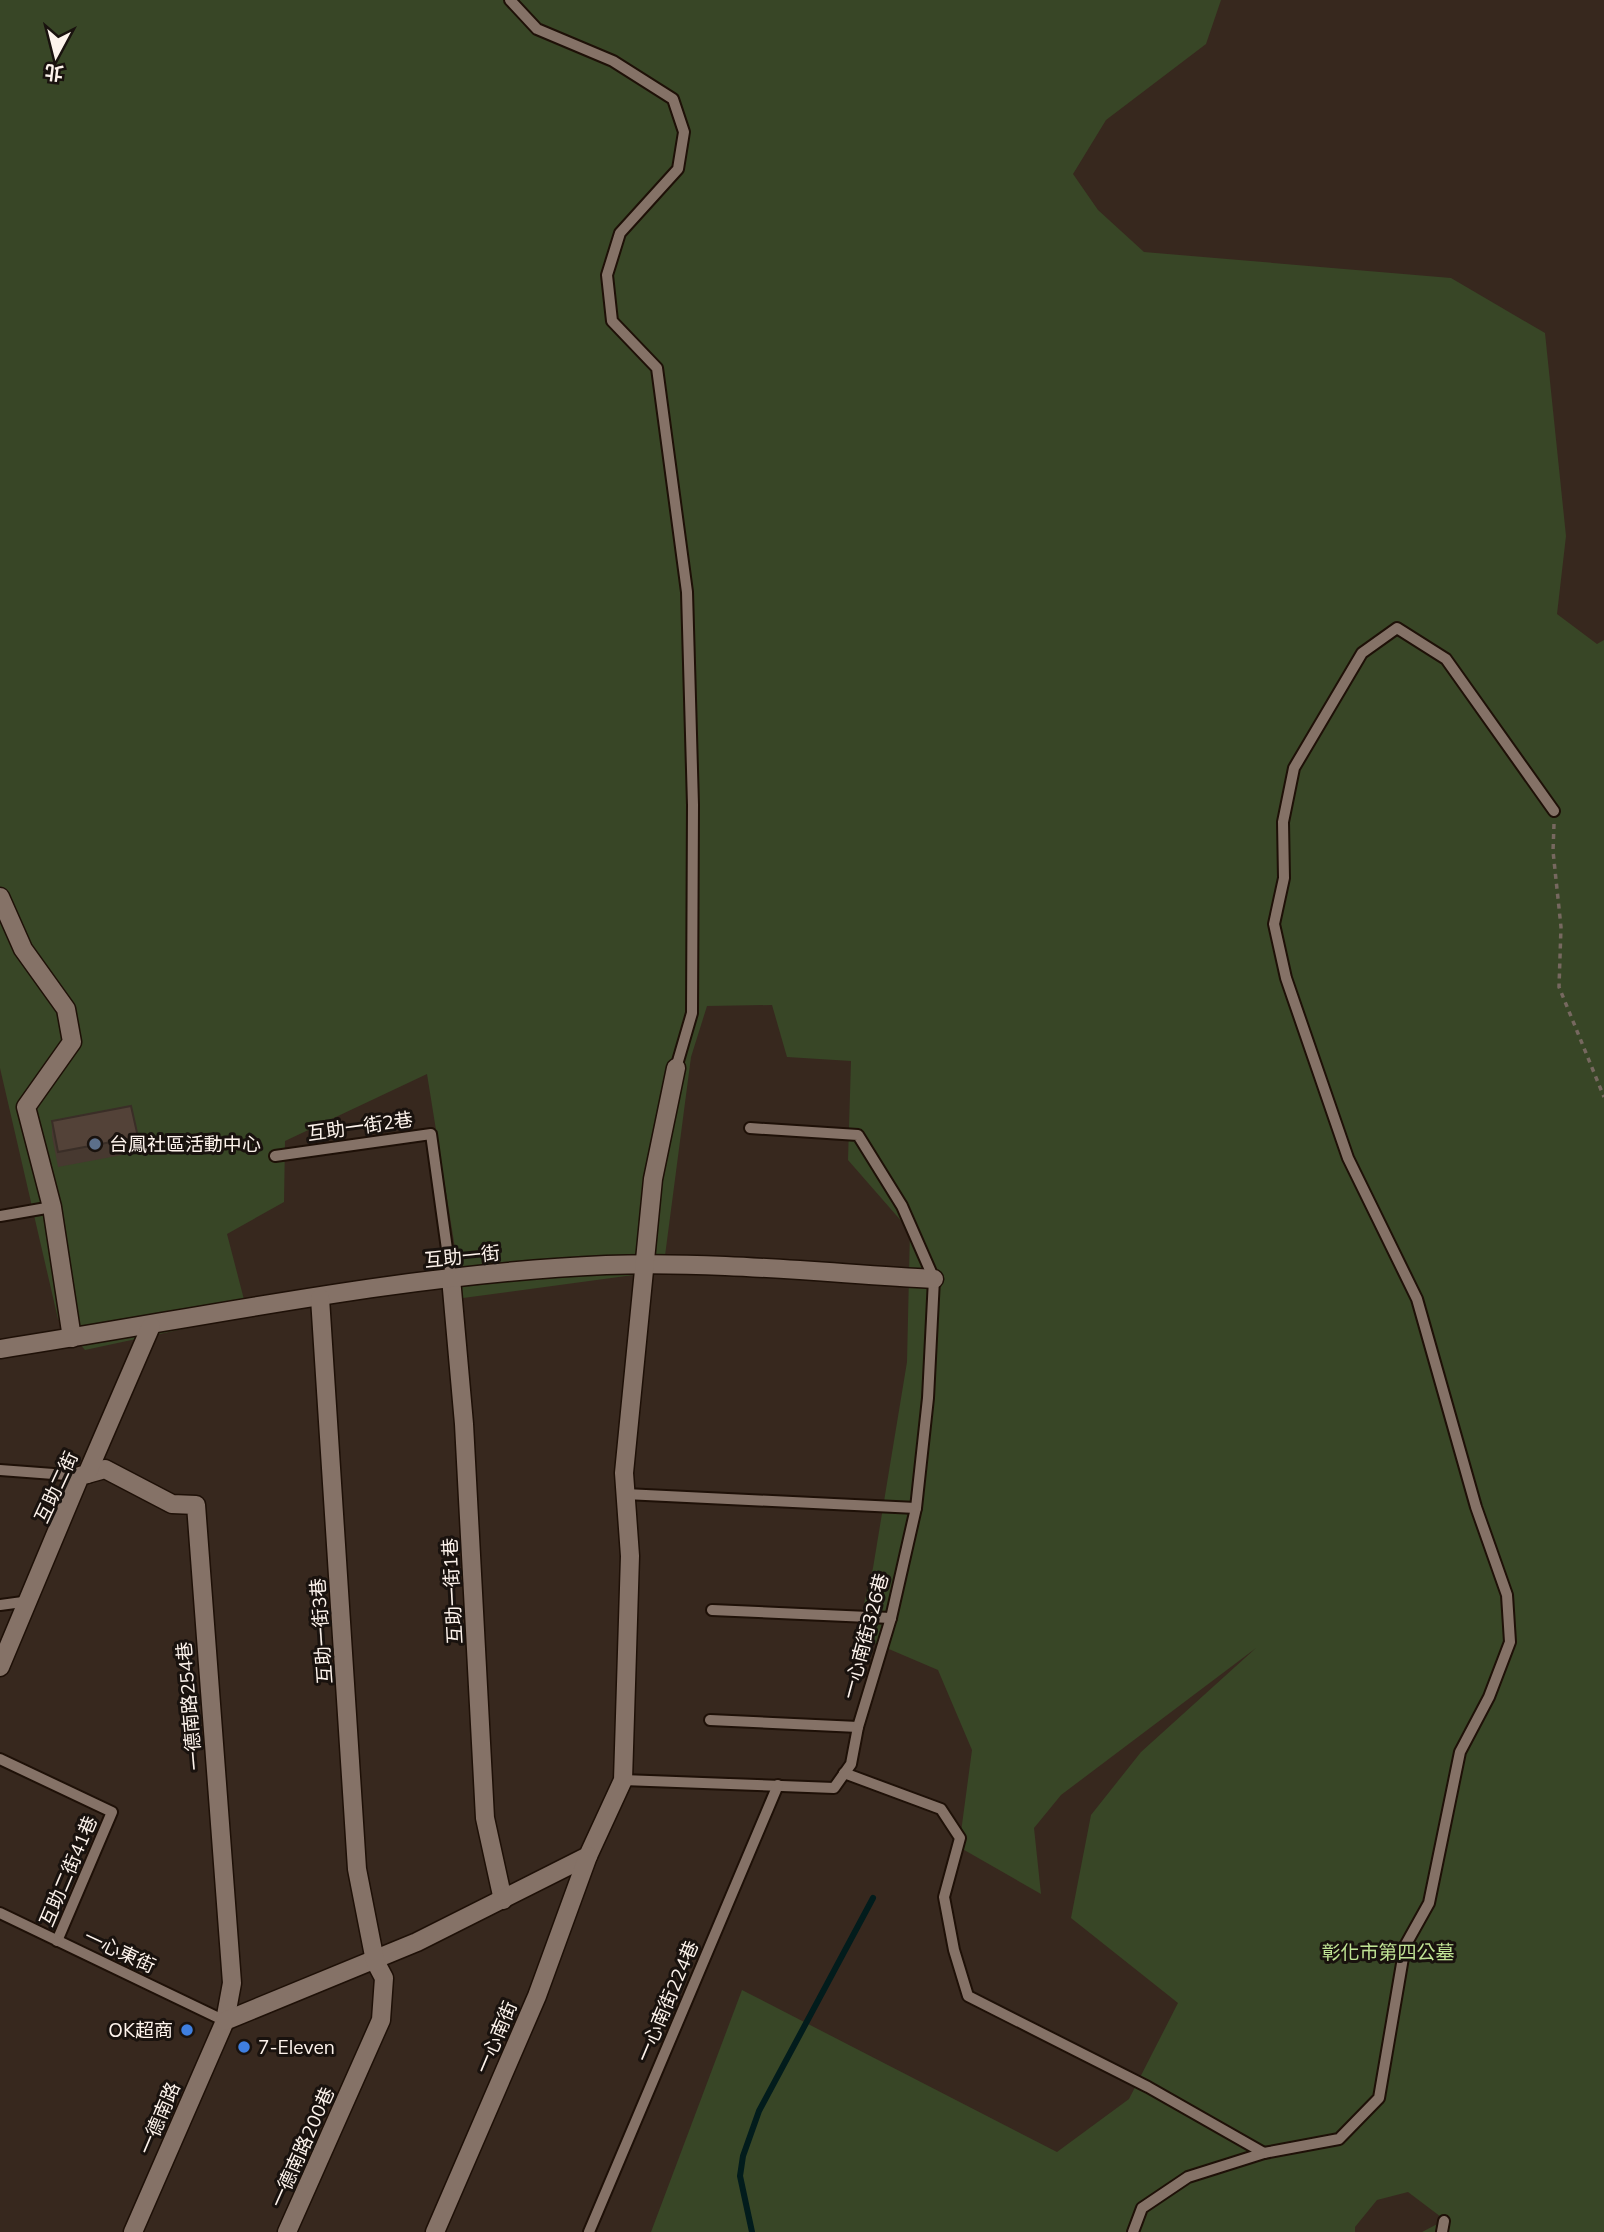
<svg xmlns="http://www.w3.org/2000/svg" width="1604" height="2232" font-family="Mulish,'Noto Sans TC',sans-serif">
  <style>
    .green { fill: #384626 }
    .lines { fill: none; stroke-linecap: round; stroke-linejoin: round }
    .stream { stroke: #021c1c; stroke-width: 6 }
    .service-casing { stroke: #1e1007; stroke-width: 14 }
    .minor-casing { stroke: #1e1007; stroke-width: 21 }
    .path { stroke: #76685f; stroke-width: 3.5; stroke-dasharray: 5 5; stroke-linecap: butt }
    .service { stroke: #857267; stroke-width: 10 }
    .minor { stroke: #857267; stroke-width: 18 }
    .wall { fill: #473930 }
    .building { fill: #534238; stroke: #3a2e27; stroke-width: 2 }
    .service-dot { fill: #5c6f8a; stroke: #19120e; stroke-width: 2.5 }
    .shop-dot { fill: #3f7fe0; stroke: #19120e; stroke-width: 2.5 }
    .labels { text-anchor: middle; stroke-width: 6; stroke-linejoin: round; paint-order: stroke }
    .street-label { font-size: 19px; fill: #fdf3ec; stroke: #19120e }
    .poi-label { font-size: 19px; fill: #fdf3ec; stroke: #19120e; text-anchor: start }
    .park-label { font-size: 19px; fill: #c0e495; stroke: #19120e }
  </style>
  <rect width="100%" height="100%" fill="#37281e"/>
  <path class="green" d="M0 0H1221L1206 44 1106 120 1073 174 1098 210 1144 252 1451 278 1545 333 1566 536 1557 614 1597 644 1604 640V2232H1422L1445 2220 1408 2192 1377 2200 1355 2227V2232H651L742 1990 1057 2152 1129 2099 1178 2003 1071 1918 1091 1815 1141 1752 1256 1648 1061 1795 1034 1828 1041 1894 959 1847 972 1750 938 1670 856 1635 873 1568 907 1362 910 1231 848 1160 851 1061 787 1057 772 1005 707 1006 691 1057 663 1271 463 1298 427 1074 285 1141 284 1202 227 1234 248 1315 85 1350 58 1319 0 1068Z"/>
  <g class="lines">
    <path class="stream" d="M752 2232 740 2176 743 2156 759 2111 873 1898"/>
    <defs>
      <g id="service">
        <path d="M510 0 537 29 613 61 673 99 684 132 678 169 620 233 607 275 612 321 657 368 687 592 693 805 692 1013 676 1068"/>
        <path d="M275 1156 431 1134 451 1278"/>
        <path d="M0 1216 52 1207"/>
        <path d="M0 1470 80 1476"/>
        <path d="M625 1494 916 1508"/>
        <path d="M0 1605 30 1601"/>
        <path d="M712 1610 891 1618"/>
        <path d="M710 1720 858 1727"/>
        <path d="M0 1759 112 1812 57 1941"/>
        <path d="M844 1773 941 1809 960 1838 944 1897 954 1950 968 1996 1148 2087 1264 2153"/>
        <path d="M623 1780 834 1788 851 1764 858 1727 891 1618 916 1508 928 1398 934 1279 902 1206 858 1135 750 1128"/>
        <path d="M0 1913 225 2021"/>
        <path d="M589 2232 778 1785"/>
        <path d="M1133 2232 1142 2208 1188 2177 1264 2153 1339 2139 1379 2098 1405 1946 1429 1903 1460 1752 1489 1697 1510 1642 1507 1595 1476 1507 1417 1299 1348 1158 1286 978 1274 924 1284 878 1283 822 1294 768 1362 653 1397 628 1446 659 1554 811"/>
        <path d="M1442 2232 1444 2221"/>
      </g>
      <g id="minor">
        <path d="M0 897 23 949 66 1009 72 1042 26 1107 52 1207 72 1338"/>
        <path d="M451 1278 464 1424 485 1818 503 1900"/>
        <path d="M0 1349C201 1318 402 1274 606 1265 715 1261 825 1273 934 1279"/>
        <path d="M87 1474 105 1469 172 1504 196 1505 232 1983 225 2021 133 2232"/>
        <path d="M0 1667 80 1476 87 1474 151 1326"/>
        <path d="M225 2021 417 1942 588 1856 623 1780 630 1556 624 1473 653 1179 676 1068"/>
        <path d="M287 2232 381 2020 384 1978 375 1961 357 1869 320 1298"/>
        <path d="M435 2232 537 1996 588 1856"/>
      </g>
    </defs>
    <use href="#service" class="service-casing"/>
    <use href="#minor" class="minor-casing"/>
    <path class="path" d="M1554 824 1553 851 1561 927 1559 987 1604 1097"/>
    <use href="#service" class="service"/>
    <use href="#minor" class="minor"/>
  </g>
  <path class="wall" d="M52 1121 138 1137V1152L58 1167 52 1136Z"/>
  <path class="building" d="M131 1106 138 1137 58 1152 52 1121Z"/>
  <circle class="service-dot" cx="95" cy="1144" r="7"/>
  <g class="shop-dot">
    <circle cx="187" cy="2030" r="7"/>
    <circle cx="244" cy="2047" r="7"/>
  </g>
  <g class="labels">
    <g class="street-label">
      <text transform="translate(360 1126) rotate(-8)" y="7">互助一街2巷</text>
      <text transform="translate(462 1256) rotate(-6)" y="7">互助一街</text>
      <text transform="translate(56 1487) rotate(-65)" y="7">互助二街</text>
      <text transform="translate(452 1591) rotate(-93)" y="7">互助一街1巷</text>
      <text transform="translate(321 1631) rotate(-94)" y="7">互助一街3巷</text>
      <text transform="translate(865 1636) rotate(-75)" y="7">一心南街326巷</text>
      <text transform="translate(189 1706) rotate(-95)" y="7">一德南路254巷</text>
      <text transform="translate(68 1871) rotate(-67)" y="7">互助二街41巷</text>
      <text transform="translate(120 1951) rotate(25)" y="7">一心東街</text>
      <text transform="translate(667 2001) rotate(-67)" y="7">一心南街224巷</text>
      <text transform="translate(496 2037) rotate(-67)" y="7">一心南街</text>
      <text transform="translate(159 2118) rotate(-67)" y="7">一德南路</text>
      <text transform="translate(302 2147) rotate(-66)" y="7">一德南路200巷</text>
    </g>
    <g class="poi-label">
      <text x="109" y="1151">台鳳社區活動中心</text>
      <text x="173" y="2037" text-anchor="end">OK超商</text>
      <text x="258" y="2054">7-Eleven</text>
    </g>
    <g class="park-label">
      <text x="1388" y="1959">彰化市第四公墓</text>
    </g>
  </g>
  <g transform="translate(56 56) rotate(187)" stroke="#19120e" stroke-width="5" paint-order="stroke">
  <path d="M0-5L12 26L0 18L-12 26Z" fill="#fdf3ec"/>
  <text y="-10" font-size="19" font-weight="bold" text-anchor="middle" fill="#fdf3ec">北</text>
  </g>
</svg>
